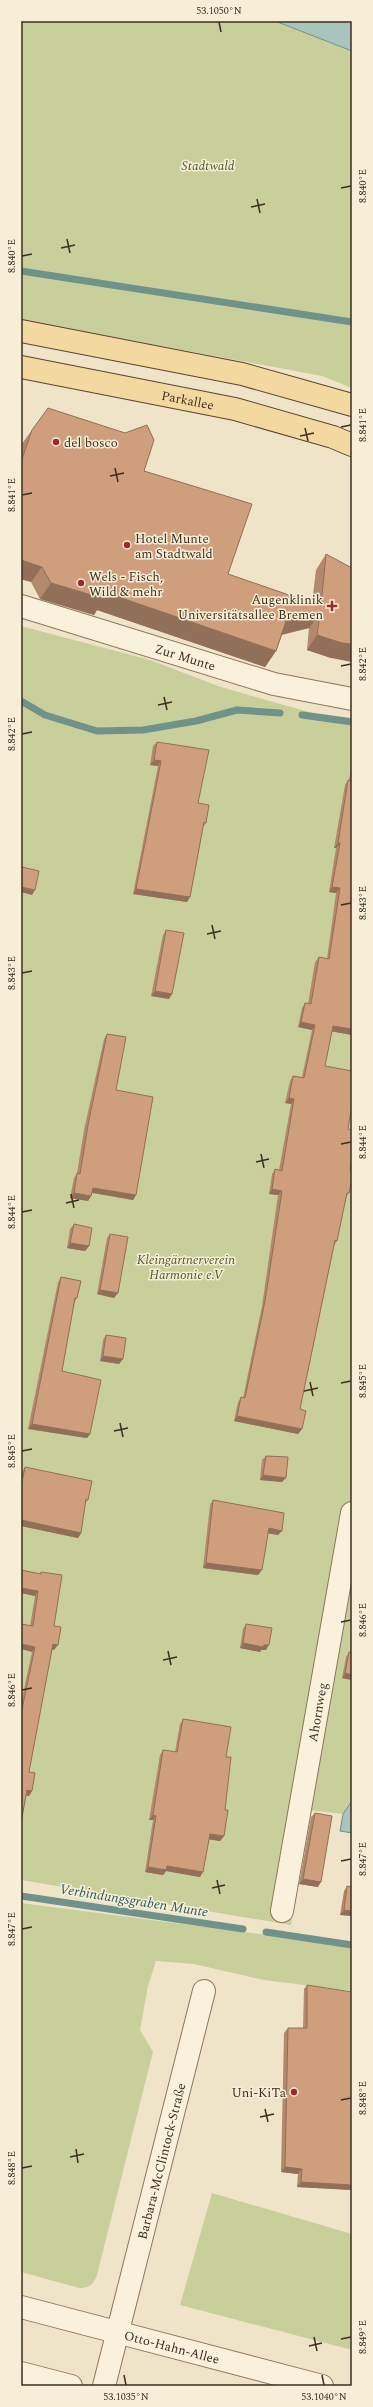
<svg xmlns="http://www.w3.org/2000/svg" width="373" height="2407" font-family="Spectral,serif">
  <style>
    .green { fill: #c9cf9b }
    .water { fill: #a9c4bc; stroke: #6f938a }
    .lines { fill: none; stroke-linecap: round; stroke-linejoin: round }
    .stream { stroke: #6f938a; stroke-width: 7 }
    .minor-casing { stroke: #8d765c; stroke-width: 24 }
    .major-casing { stroke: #5b4430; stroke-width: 24 }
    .minor { stroke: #faf1dc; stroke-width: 22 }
    .major { stroke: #f3d9a0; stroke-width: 22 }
    .wall { fill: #b2896c }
    .shaded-wall { fill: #916f58 }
    .building { fill: #cf9f7d; stroke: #916f58 }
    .ticks { fill: none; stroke: #3d2e20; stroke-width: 1.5 }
    .poi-dot { fill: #9e2a2b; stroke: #f7eed8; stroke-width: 1.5 }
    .labels { text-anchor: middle; stroke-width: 3; stroke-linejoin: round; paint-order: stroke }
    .park-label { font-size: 13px; font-style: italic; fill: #4d5a26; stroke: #f7eed8 }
    .street-label { font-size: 13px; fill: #3d2e20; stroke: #f7eed8 }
    .poi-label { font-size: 13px; fill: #3d2e20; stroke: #f7eed8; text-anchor: start }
    .water-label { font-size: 14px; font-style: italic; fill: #2f5d5a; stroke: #f7eed8 }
    .neatline { fill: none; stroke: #3d2e20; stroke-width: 1.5 }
    .ticks-label { font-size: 10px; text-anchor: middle; fill: #3d2e20 }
  </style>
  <rect width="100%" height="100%" fill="#f0e4c8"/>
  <g class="green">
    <path d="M21 21H352V388L322 376 21 320Z"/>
    <path d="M21 626 150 660 221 687 309 712 352 718V1801L343 1814 307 1810 291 1925 21 1880Z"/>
    <path d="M21 1903 268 1935 352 1948V1991L264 1980 194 1964 156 1961 148 1986 140 2030 153 2052 97 2275C93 2285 90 2288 79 2288L21 2272Z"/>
    <path d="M212 2193 352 2234V2350L180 2305Z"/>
  </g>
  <g class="water">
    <path d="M275 21H352V51Z"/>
    <path d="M352 1801V1833L340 1831 343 1814Z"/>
  </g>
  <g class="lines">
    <g class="stream">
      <path d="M21 271 352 322"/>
      <path d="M21 701 45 715 97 731 143 730 196 721 237 710 280 713"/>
      <path d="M302 715 352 722"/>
      <path d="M21 1896 243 1929"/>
      <path d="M266 1932 352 1945"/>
    </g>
    <defs>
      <g id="minor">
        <path id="s1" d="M21 606 274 684 352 699"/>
        <path id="s2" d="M282 1911 352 1513"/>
        <path id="s3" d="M21 2307 322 2386"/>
        <path d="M21 2373 71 2386"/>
        <path id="s4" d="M104 2386 204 1991"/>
      </g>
      <g id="major">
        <path d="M21 331 242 374 352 405"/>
        <path id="s5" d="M21 367 235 409 333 437 352 445"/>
      </g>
    </defs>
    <use href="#minor" class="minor-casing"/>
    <use href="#major" class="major-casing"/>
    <use href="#minor" class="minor"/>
    <use href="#major" class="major"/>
  </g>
  <g class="wall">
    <path d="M32 430 144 471 228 574 312 603 316 570 326 554 331 658 307 650 309 628 282 635 276 651 265 667 97 610 94 615 40 599 31 582 21 579V445Z"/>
    <path d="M157 742 198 803 206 823 203 827 190 897 187 902 133 894 158 766 150 765 153 746Z"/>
    <path d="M352 762V1035L332 1031 325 1066 348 1129 350 1170 349 1193 346 1197 337 1241 334 1246 300 1409 302 1429 298 1434 234 1421 238 1402 241 1397 243 1398 262 1306 278 1195 269 1194 272 1174 275 1169 279 1170 291 1104 285 1103 290 1081 293 1076 302 1077 312 1030 298 1027 302 1008 305 1003 308 1004 315 962 319 957 327 959 336 893 329 892 336 848H334L345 785 348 780H349Z"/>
    <path d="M166 930 169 999 151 996 163 935Z"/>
    <path d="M107 1034 116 1090 136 1195 133 1200 92 1193 91 1196 88 1201 70 1198 74 1178 77 1173 84 1130 104 1039Z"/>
    <path d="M74 1224 89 1246 85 1251 67 1248 70 1229Z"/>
    <path d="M110 1234 114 1298 97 1294 107 1238Z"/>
    <path d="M61 1277 77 1298 74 1303 62 1371 90 1434 87 1438 28 1429 58 1282Z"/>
    <path d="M106 1335 123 1359 119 1364 100 1361 103 1340Z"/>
    <path d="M266 1456 282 1482 260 1480 262 1460Z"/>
    <path d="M25 1467 88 1500 85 1504 81 1533 78 1538 21 1526V1475L22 1472Z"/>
    <path d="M213 1500 278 1535 268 1533 258 1575 203 1568 210 1505Z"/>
    <path d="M21 1570 40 1574 41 1572 54 1626V1650H52L29 1772 32 1791 29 1796 26 1795 21 1823V1703L32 1652 30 1626 35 1596 21 1593Z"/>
    <path d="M246 1624 266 1650H261L260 1652 240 1648 243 1629Z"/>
    <path d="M349 1652 352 1653V1680L342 1678 346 1657Z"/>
    <path d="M183 1719 226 1757 224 1836 220 1841 209 1839 200 1877 166 1871 163 1875 145 1872 153 1820H149L160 1755 163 1750 175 1752 180 1724Z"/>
    <path d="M315 1813 318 1887 299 1884 311 1817Z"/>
    <path d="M347 1886 352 1887V1916L340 1915 344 1891Z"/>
    <path d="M307 1985 352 2190 297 2187 298 2174 281 2172 284 2033 288 2028H303L304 1989Z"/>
  </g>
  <g class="shaded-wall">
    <path d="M21 560 42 567 31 582 21 579Z"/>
    <path d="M51 583 107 593 276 651 265 667 97 610 94 615 40 599Z"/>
    <path d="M320 613 309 628 275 636 286 621Z"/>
    <path d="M317 635 352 644V662L331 658 307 650Z"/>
    <path d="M154 760 161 761 158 766 150 765Z"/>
    <path d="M338 843H340L336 848H334Z"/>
    <path d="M21 887 35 890 32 895 21 892Z"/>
    <path d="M332 887 340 888 336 893 329 892Z"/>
    <path d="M136 889 190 897 187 902 133 894Z"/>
    <path d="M155 991 172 994 169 999 151 996Z"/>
    <path d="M301 1022 315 1025 312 1030 298 1027Z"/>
    <path d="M333 1026 352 1029V1035L329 1031Z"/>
    <path d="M289 1098 294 1099 291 1104 285 1103Z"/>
    <path d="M93 1188 136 1195 133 1200 89 1192Z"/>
    <path d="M272 1189 282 1191 278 1195 269 1194Z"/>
    <path d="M74 1193 91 1196 88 1201 70 1198Z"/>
    <path d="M70 1243 89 1246 85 1251 67 1248Z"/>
    <path d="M100 1290 118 1293 114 1298 97 1294Z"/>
    <path d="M103 1356 123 1359 119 1364 100 1361Z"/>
    <path d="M237 1416 302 1429 298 1434 234 1421Z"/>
    <path d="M32 1424 90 1434 87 1438 28 1429Z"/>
    <path d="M263 1475 286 1478 282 1482 260 1480Z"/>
    <path d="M21 1520 81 1533 78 1538 21 1526Z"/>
    <path d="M269 1528 282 1531 278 1535 265 1533Z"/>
    <path d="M206 1563 262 1570 258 1575 203 1568Z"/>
    <path d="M21 1588 38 1591 35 1596 21 1593Z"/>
    <path d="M243 1643 269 1645 266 1650H261L260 1652 240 1648Z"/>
    <path d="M21 1644 35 1647 32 1652 21 1649Z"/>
    <path d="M53 1644 58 1645 54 1650 50 1649Z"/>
    <path d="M345 1673 352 1675V1680L342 1678Z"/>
    <path d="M27 1790 32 1791 29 1796 24 1795Z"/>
    <path d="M153 1815 156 1816 153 1820H149Z"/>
    <path d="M210 1834 224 1836 220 1841 206 1839Z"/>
    <path d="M167 1866 203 1872 200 1877 166 1871 163 1875 145 1872 148 1867Z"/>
    <path d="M303 1879 321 1882 318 1887 299 1884Z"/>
    <path d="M344 1910 352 1911V1916L340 1915Z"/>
    <path d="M285 2167 302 2169 298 2174 281 2172Z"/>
    <path d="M301 2182 352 2185V2190L297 2187Z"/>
  </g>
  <g class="building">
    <path d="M48 408 125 433 147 425 154 440 144 471 252 504 228 574 321 606 326 554 352 568V644L342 643 317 635 320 613 286 621 276 651 107 593 105 599 51 583 42 567 21 560V462L32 430Z"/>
    <path d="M157 742 209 750 198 803 209 805 206 823 204 822 190 897 136 889 161 761 154 760Z"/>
    <path d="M348 780 352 781V1029L333 1026 325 1066 352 1071V1104L348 1129 352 1130V1156L350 1170 352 1171V1178L349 1193H347L337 1241 335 1240 300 1409 306 1411 302 1429 237 1416 241 1397 245 1398 265 1301 282 1191 272 1189 275 1169 282 1171 294 1099 289 1098 293 1076 304 1078 315 1025 301 1022 305 1003 311 1004 319 957 329 959 340 888 332 887 340 843H338Z"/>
    <path d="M22 867 39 871 35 890 21 887V872Z"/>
    <path d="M166 930 184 933 172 994 155 991Z"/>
    <path d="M107 1034 126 1037 116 1090 153 1097 136 1195 93 1188 91 1196 74 1193 77 1173 80 1174 88 1125Z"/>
    <path d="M74 1224 92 1228 89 1246 70 1243Z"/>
    <path d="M110 1234 128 1237 118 1293 100 1290Z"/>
    <path d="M61 1277 81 1281 77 1298H75L62 1371 101 1380 90 1434 32 1424Z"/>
    <path d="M106 1335 126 1338 123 1359 103 1356Z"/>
    <path d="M266 1456 288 1457 286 1478 263 1475Z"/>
    <path d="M25 1467 92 1481 88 1500 86 1499 81 1533 21 1520V1487Z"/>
    <path d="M213 1500 284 1513 282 1531 269 1528 262 1570 206 1563Z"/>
    <path d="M21 1570 41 1574V1572L62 1575 54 1626 61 1627 58 1645 53 1644 29 1772 35 1773 32 1791 27 1790 21 1823V1714L35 1647 21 1644V1624L33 1626 38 1591 21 1588Z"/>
    <path d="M246 1624 272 1628 269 1645H264L263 1647 243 1643Z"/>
    <path d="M349 1652 352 1653V1675L345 1673Z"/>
    <path d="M183 1719 231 1727 226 1757H231L225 1810H228L224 1836 210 1834 203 1872 167 1866 166 1870 148 1867 156 1816 153 1815 163 1750 177 1752Z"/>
    <path d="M315 1813 332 1816 321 1882 303 1879Z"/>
    <path d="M347 1886 352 1887V1911L344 1910Z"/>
    <path d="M307 1985 352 1992V2185L301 2182 302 2169 285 2167 288 2028H307Z"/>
  </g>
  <path class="ticks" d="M219 22 221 32M341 188 351 186M257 199 260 213M251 207 265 204M67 239 70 253M61 248 75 245M22 256 32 254M341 427 351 425M305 428 308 441M300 436 314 433M115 468 118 482M110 476 124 473M22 495 32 493M341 666 351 664M164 697 167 710M158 705 172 702M22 734 32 732M341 905 351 903M212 925 215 939M207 934 221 931M22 973 32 971M341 1144 351 1142M261 1154 264 1168M256 1162 269 1159M71 1194 74 1208M66 1203 79 1200M22 1212 32 1210M310 1382 313 1396M341 1383 351 1381M304 1391 318 1388M120 1423 123 1437M114 1431 128 1428M22 1451 32 1449M341 1622 351 1620M168 1651 171 1665M163 1660 177 1657M22 1690 32 1688M341 1861 351 1859M217 1880 220 1894M212 1888 225 1885M22 1929 32 1927M341 2100 351 2098M265 2109 268 2122M260 2117 274 2114M76 2149 78 2163M70 2157 84 2154M22 2168 32 2166M314 2337 317 2351M341 2339 351 2337M309 2346 322 2343M124 2375 126 2385M322 2375 324 2385"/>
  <g class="poi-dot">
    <circle cx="56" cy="442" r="4"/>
    <circle cx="127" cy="545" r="4"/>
    <circle cx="81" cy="583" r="4"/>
    <path d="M330 600h4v4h4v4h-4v4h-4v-4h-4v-4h4z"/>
    <circle cx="294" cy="2092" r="4"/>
  </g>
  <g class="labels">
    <g class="park-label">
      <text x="208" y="170">Stadtwald</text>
      <text x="186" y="1264">Kleingärtnerverein<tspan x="186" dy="15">Harmonie e.V</tspan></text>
    </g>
    <g class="street-label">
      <text dy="5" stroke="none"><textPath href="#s5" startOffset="170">Parkallee</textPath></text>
      <text dy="5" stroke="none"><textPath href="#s1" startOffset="172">Zur Munte</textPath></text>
      <text dy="5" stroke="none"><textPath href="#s2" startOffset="202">Ahornweg</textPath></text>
      <text dy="5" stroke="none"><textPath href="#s4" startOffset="232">Barbara-McClintock-Straße</textPath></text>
      <text dy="5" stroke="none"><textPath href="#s3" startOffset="156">Otto-Hahn-Allee</textPath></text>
    </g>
    <g class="poi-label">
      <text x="64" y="447">del bosco</text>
      <text x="135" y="543">Hotel Munte<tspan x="135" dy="15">am Stadtwald</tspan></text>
      <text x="89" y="581">Wels - Fisch,<tspan x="89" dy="15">Wild &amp; mehr</tspan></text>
      <text x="323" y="604" text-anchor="end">Augenklinik<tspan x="323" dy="15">Universitätsallee Bremen</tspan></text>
      <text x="286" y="2097" text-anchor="end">Uni-KiTa</text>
    </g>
    <g class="water-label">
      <text transform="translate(134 1900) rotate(9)" y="5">Verbindungsgraben Munte</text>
    </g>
  </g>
  <rect width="373" height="2407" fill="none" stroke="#f7eed8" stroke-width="44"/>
  <rect x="22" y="22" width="329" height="2363" class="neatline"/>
  <g class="ticks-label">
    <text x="219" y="14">53.1050°N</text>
    <text transform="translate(362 186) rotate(-90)" y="4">8.840°E</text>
    <text transform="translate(11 256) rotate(-90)" y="4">8.840°E</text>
    <text transform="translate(362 425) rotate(-90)" y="4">8.841°E</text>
    <text transform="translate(11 495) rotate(-90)" y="4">8.841°E</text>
    <text transform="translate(362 664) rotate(-90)" y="4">8.842°E</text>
    <text transform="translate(11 734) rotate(-90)" y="4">8.842°E</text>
    <text transform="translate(362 903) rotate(-90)" y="4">8.843°E</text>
    <text transform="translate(11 973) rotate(-90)" y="4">8.843°E</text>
    <text transform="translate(362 1142) rotate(-90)" y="4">8.844°E</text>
    <text transform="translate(11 1212) rotate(-90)" y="4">8.844°E</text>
    <text transform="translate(362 1381) rotate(-90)" y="4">8.845°E</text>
    <text transform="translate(11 1451) rotate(-90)" y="4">8.845°E</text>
    <text transform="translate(362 1620) rotate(-90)" y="4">8.846°E</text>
    <text transform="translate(11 1690) rotate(-90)" y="4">8.846°E</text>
    <text transform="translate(362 1859) rotate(-90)" y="4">8.847°E</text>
    <text transform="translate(11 1929) rotate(-90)" y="4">8.847°E</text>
    <text transform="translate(362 2098) rotate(-90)" y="4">8.848°E</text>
    <text transform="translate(11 2168) rotate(-90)" y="4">8.848°E</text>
    <text transform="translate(362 2337) rotate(-90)" y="4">8.849°E</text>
    <text x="126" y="2400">53.1035°N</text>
    <text x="324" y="2400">53.1040°N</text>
  </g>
</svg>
